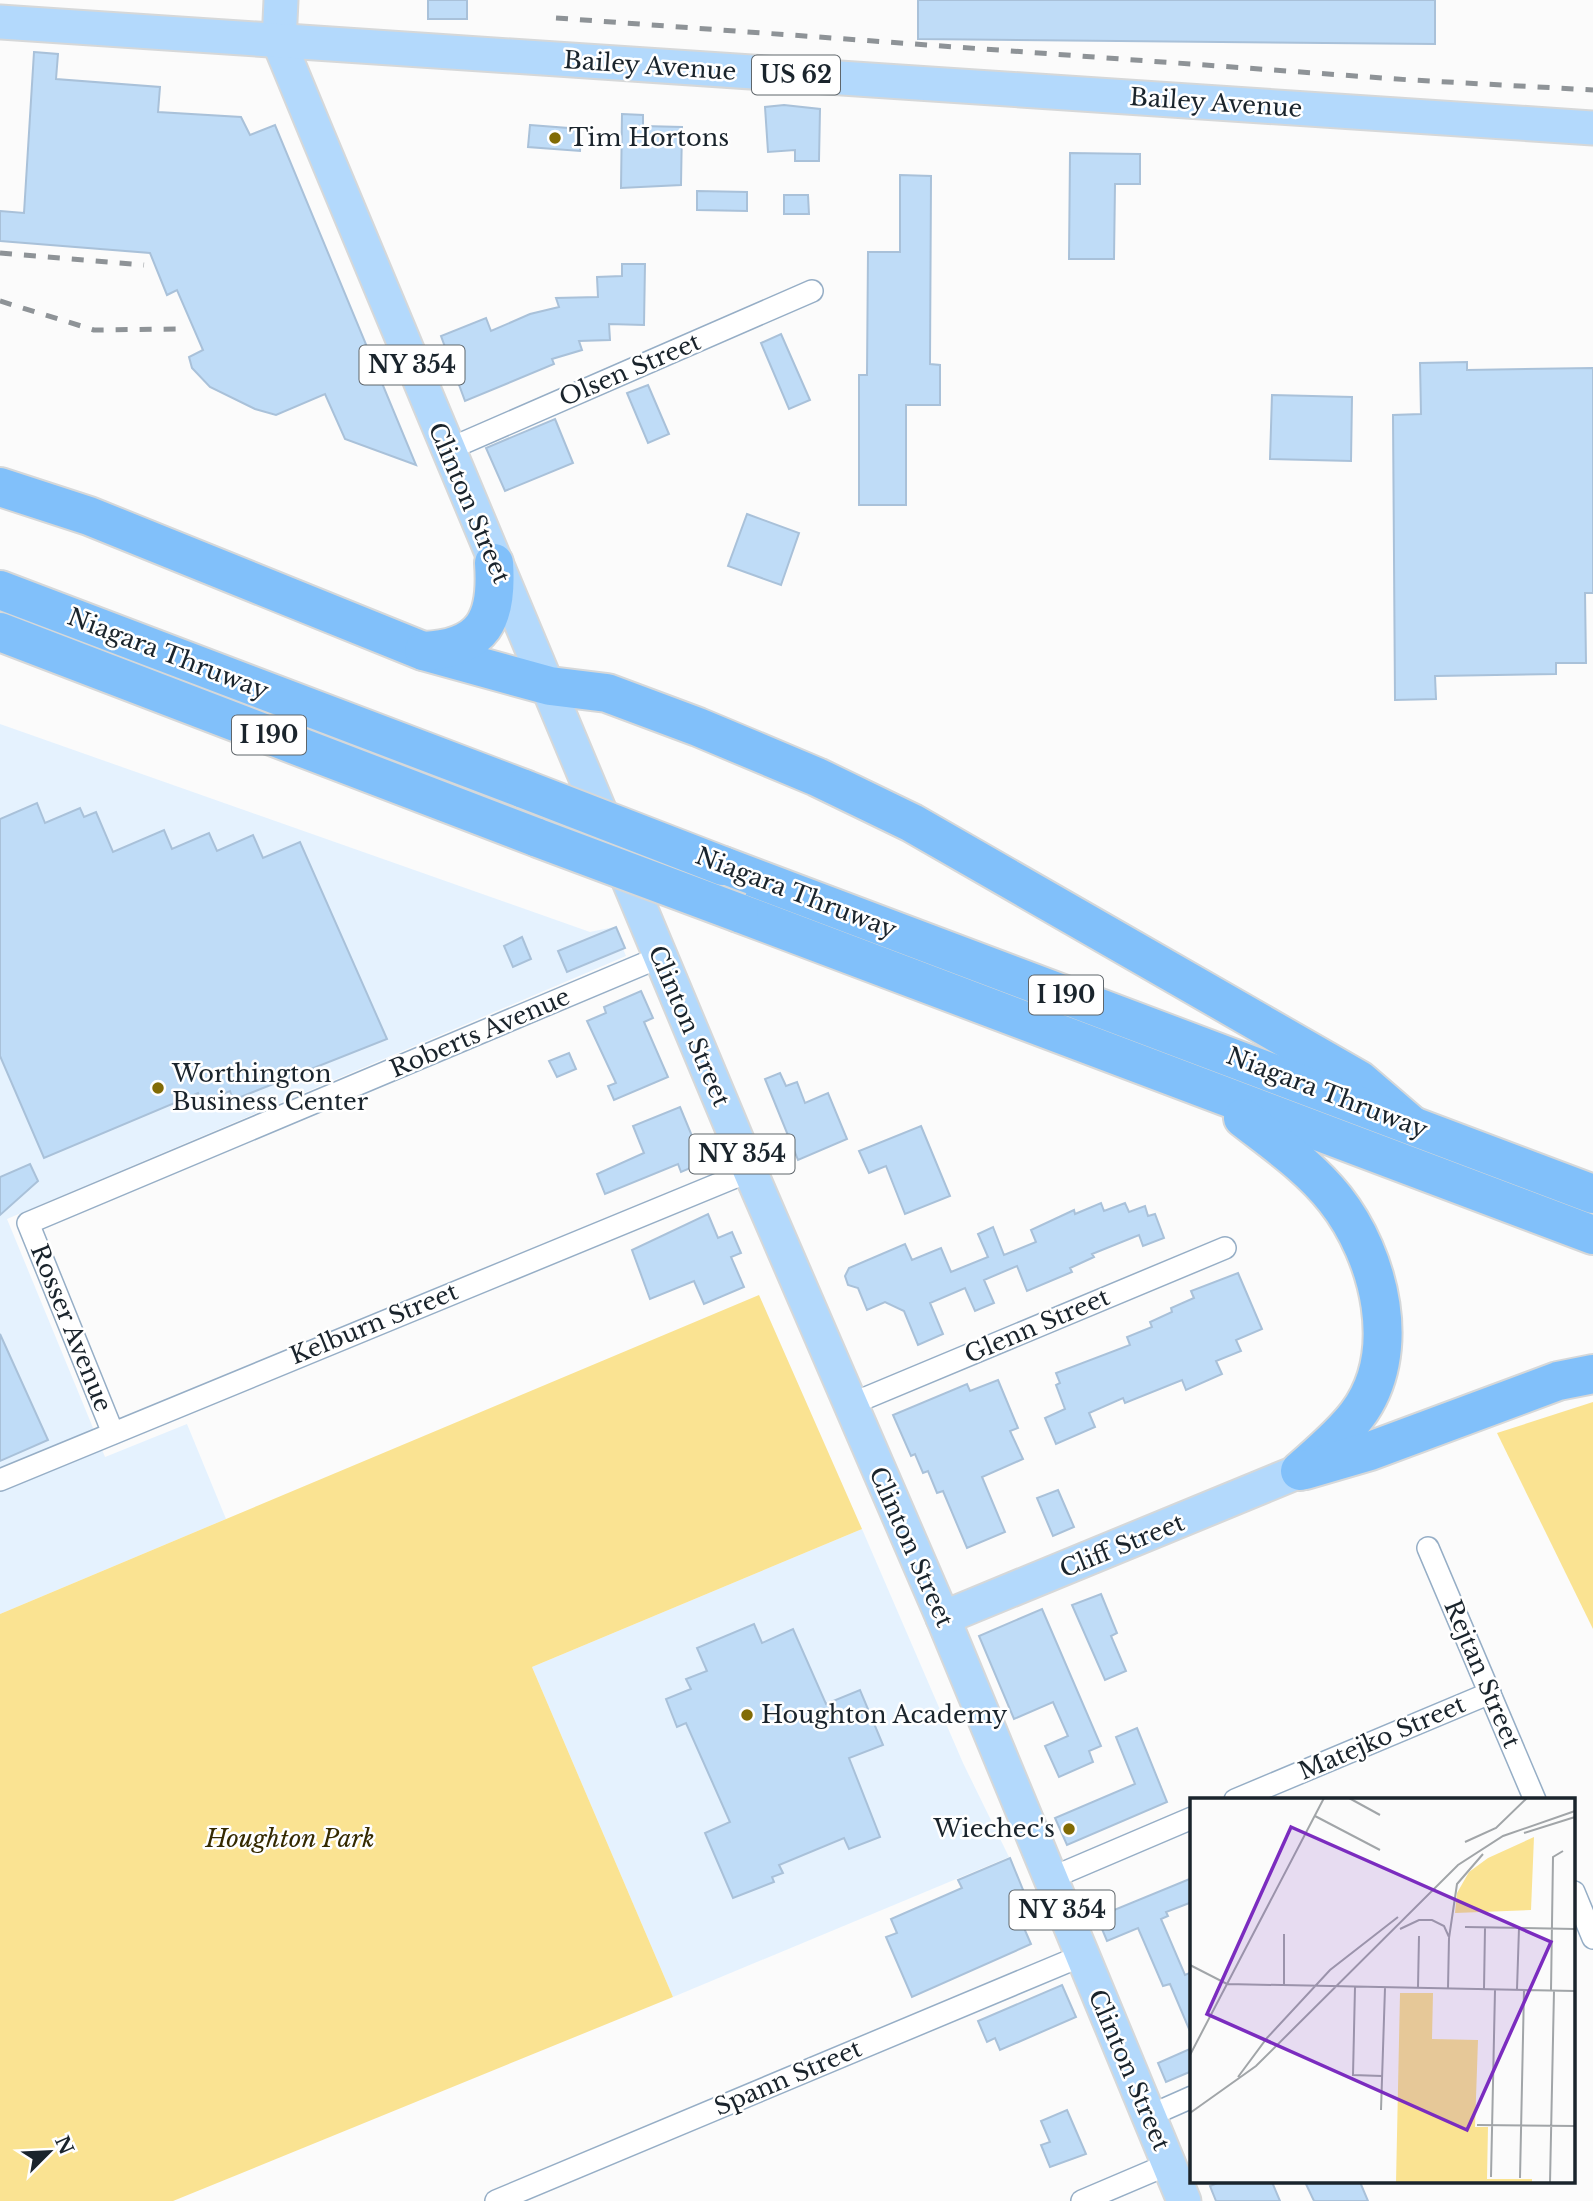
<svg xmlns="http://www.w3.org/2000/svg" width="1593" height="2201" font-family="'Libre Baskerville',serif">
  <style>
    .built { fill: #e5f2fe }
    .green { fill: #fae392 }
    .building { fill: #bfdcf7; stroke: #a9c1d9; stroke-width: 2 }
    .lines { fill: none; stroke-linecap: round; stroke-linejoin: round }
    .minor-casing { stroke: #96aec6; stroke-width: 24 }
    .primary-casing { stroke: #d6d8d9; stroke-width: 37 }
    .motorway-casing { stroke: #d6d8d9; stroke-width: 42 }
    .minor { stroke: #fff; stroke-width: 21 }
    .primary { stroke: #b3d9fc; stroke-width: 33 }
    .motorway { stroke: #81c0fa; stroke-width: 38 }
    .rail { stroke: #8e9397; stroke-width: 5; stroke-dasharray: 12 12; stroke-linecap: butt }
    .motorway-bridge-casing { stroke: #d6d8d9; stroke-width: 42; stroke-linecap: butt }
    .motorway-bridge { stroke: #81c0fa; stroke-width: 38 }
    .poi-dot { fill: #816b05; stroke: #fff; stroke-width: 2.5 }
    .labels { text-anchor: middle; stroke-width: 5; stroke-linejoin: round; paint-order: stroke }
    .shield { fill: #fff; stroke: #5f666b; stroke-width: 2 }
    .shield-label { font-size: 23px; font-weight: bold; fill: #1a242c }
    .street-label { font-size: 24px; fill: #1a242c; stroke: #fff }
    .poi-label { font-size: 24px; fill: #1a242c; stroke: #fff; text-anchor: start }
    .park-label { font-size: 24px; font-style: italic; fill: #352a00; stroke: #fff }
    .inset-road { fill: none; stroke: #a1a5a8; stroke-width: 2 }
    .view { fill: #7b2cbf; fill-opacity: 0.15; stroke: #7b2cbf; stroke-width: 3.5 }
    .inset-edge { fill: none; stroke: #1a242c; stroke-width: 3.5 }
  </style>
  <rect width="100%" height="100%" fill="#fbfbfb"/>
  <g class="built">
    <path d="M0 724 590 932 614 927 626 956 7 1219 105 1457 187 1424 226 1519 0 1614Z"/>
    <path d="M862 1529 963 1763 1009 1857 673 1997 532 1667Z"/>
  </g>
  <g class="green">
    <path d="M759 1295 862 1529 532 1667 673 1997 173 2201H0V1614Z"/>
    <path d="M1593 1402V1629L1497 1433Z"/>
  </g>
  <g class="building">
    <rect x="428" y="0" width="39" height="19"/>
    <path d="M918 0H1435V44L918 39Z"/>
    <path d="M34 52 58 54 56 79 160 87 158 112 241 117 250 135 275 125 416 465 345 439 325 394 276 415 255 409 210 387 192 368 189 357 203 350 177 290 167 295 150 253 0 241V211L24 213Z"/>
    <path d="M784 105 820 109 819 161H795V150L768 152 765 107Z"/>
    <path d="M622 114 643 115V126L682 127 681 185 621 188Z"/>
    <path d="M530 125 581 129 580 151 528 147Z"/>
    <path d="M1070 153 1140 154V184H1115L1114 259H1069Z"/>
    <path d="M900 175 931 176 930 364 940 365V405H906V505H859V375H867L868 252H900Z"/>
    <path d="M697 191 747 192V211L697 210Z"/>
    <path d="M784 195H808L809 214H784Z"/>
    <path d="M622 264H645L644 325 609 324 610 340 579 341 582 350 552 359 554 364 465 401 441 336 486 318 491 331 530 314 559 307 556 298 598 297 597 277 622 276Z"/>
    <path d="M781 334 810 400 789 409 761 343Z"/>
    <path d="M1467 362V370L1593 368V593H1585L1586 663H1556V674L1435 676 1436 699 1395 700 1393 415 1421 414 1420 363Z"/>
    <path d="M648 385 669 434 648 443 627 393Z"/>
    <path d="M1272 395 1352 397 1351 461 1270 459Z"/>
    <path d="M555 419 573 463 505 491 486 448Z"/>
    <path d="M747 514 799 533 781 585 728 566Z"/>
    <path d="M37 803 45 823 80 808 84 817 96 812 113 852 164 830 172 849 209 833 217 851 253 835 263 858 300 842 387 1039 233 1100 230 1091 202 1103 198 1093 44 1158 0 1056V819Z"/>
    <path d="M616 927 625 948 567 972 558 951Z"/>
    <path d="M522 937 531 959 513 967 504 946Z"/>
    <path d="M641 991 653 1018 644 1022 668 1077 614 1100 608 1086 616 1083 587 1021 606 1013 604 1007Z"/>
    <path d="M569 1053 576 1069 557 1077 549 1061Z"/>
    <path d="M780 1073 786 1086 797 1082 805 1103 828 1093 847 1139 798 1160 765 1079Z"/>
    <path d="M680 1107 694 1141 705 1137 714 1158 681 1172 678 1164 605 1194 597 1174 644 1153 633 1126Z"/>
    <path d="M921 1126 950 1196 905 1214 886 1166 869 1173 859 1151Z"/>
    <path d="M30 1164 38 1181 0 1215V1177Z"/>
    <path d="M1101 1203 1104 1211 1125 1203 1129 1212 1145 1206 1148 1216 1155 1214 1164 1238 1143 1246 1139 1235 1092 1254 1094 1257 1070 1268 1072 1272 1027 1291 1017 1266 984 1280 994 1303 975 1311 965 1288 930 1303 943 1334 918 1345 904 1311 885 1302 867 1310 858 1288 848 1285 845 1276 849 1268 905 1244 912 1260 941 1248 951 1272 988 1257 978 1234 993 1227 1004 1255 1036 1242 1031 1230 1074 1210 1075 1214Z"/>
    <path d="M708 1214 718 1238 732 1232 741 1253 731 1257 744 1287 704 1304 694 1281 650 1299 632 1250Z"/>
    <path d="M1238 1273 1262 1329 1236 1340 1241 1351 1216 1361 1222 1374 1186 1390 1182 1380 1125 1403 1123 1398 1089 1413 1095 1427 1056 1444 1045 1418 1065 1409 1056 1385 1060 1383 1056 1373 1130 1345 1127 1337 1152 1327 1150 1322 1172 1312 1171 1308 1194 1298 1191 1291Z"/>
    <path d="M0 1334 48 1440 0 1461Z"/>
    <path d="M998 1380 1018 1428 1010 1431 1023 1459 982 1477 1005 1532 967 1548 943 1491 937 1493 928 1471 923 1473 915 1454 911 1456 893 1415 967 1384 970 1391Z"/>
    <path d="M1058 1490 1074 1527 1053 1536 1037 1498Z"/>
    <path d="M1101 1594 1117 1633 1111 1636 1126 1671 1105 1680 1072 1605Z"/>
    <path d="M1042 1609 1101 1746 1089 1751 1093 1762 1059 1777 1045 1746 1068 1736 1053 1702 1014 1719 979 1636Z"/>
    <path d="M754 1624 762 1643 793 1629 826 1704 860 1690 883 1745 849 1758 880 1837 849 1849 844 1838 779 1865 783 1873 772 1877 774 1882 733 1898 705 1833 730 1822 686 1723 677 1727 666 1699 691 1689 686 1679 707 1671 697 1648Z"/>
    <path d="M1137 1728 1167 1802 1067 1845 1055 1818 1135 1784 1116 1737Z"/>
    <path d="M1010 1858 1030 1907 1017 1912 1031 1944 912 1997 886 1937 897 1933 891 1919 962 1888 958 1880Z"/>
    <path d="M1192 1878V1902L1166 1912 1168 1916 1161 1919 1185 1975 1192 1972V2036L1170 1984 1163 1986 1138 1928 1107 1941 1097 1917Z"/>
    <path d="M1062 1985 1076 2017 1000 2050 995 2038 987 2042 978 2021Z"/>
    <path d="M1192 2048V2071L1166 2082 1158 2063Z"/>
    <path d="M1067 2110 1086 2154 1050 2167 1041 2145 1050 2142 1041 2121Z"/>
    <path d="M1220 2182H1272L1280 2201H1216L1210 2186Z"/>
    <path d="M1305 2182H1360L1368 2201H1314Z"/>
  </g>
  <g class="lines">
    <defs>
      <g id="minor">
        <path d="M447 450 812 291"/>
        <path d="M849 1405 1225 1248"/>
        <path d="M113 1433 28 1223 660 957"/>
        <path d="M0 1480 750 1171"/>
        <path d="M1428 1548 1535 1800"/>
        <path d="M1235 1800 1490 1693"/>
        <path d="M1049 1879 1192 1818"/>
        <path d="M1574 1892 1593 1938"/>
        <path d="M1149 2116 1192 2097"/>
        <path d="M496 2201 1081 1956"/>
        <path d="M1082 2201 1169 2164"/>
      </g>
      <g id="primary">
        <path d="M281 0 279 42 317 134 750 1171 943 1618 1184 2201"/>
        <path d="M0 22 1593 128"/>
        <path d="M943 1618 1300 1471"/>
      </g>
      <g id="motorway">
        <path d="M0 487 89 516 423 651 550 686 607 693 698 727 817 777 912 823 1359 1080 1410 1124"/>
        <path d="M0 590 524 789"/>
        <path d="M0 632 538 838"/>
        <path d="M424 651C484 648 498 619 494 563"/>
        <path d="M723 866 1593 1194"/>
        <path d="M739 913 1593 1235"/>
        <path d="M1243 1118C1275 1143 1310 1167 1335 1199 1380 1256 1404 1353 1357 1415 1341 1436 1319 1454 1300 1471"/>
        <path d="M1305 1470 1370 1451 1558 1381 1593 1374"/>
      </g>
    </defs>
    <use href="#minor" class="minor-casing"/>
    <use href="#primary" class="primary-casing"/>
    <use href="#motorway" class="motorway-casing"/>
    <use href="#minor" class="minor"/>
    <use href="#primary" class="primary"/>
    <use href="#motorway" class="motorway"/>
    <g class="rail">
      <path d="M556 18 1411 80 1593 90"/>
      <path d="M0 253 144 265"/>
      <path d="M0 301 94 330 181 329"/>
    </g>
    <defs>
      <g id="motorway-bridge">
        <path d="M524 789 723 866"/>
        <path d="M538 838 739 913"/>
      </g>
    </defs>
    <use href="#motorway-bridge" class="motorway-bridge-casing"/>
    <use href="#motorway-bridge" class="motorway-bridge"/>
  </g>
  <g class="poi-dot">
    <circle cx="555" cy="138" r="7"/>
    <circle cx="158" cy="1088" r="7"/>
    <circle cx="747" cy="1715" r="7"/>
    <circle cx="1069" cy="1829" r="7"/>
  </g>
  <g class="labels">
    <g class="shield">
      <rect x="752" y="55.5" width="88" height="39" rx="5"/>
      <rect x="359.5" y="345.5" width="105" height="39" rx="5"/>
      <rect x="232" y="715.5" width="74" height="39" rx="5"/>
      <rect x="1029" y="975.5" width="74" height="39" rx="5"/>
      <rect x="689.5" y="1134.5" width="105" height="39" rx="5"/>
      <rect x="1009.5" y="1890.5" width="105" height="39" rx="5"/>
    </g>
    <g class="shield-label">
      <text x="796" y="83">US 62</text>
      <text x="412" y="373">NY 354</text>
      <text x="269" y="743">I 190</text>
      <text x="1066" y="1003">I 190</text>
      <text x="742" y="1162">NY 354</text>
      <text x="1062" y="1918">NY 354</text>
    </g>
    <g class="street-label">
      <text transform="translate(650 66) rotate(4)" y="8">Bailey Avenue</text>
      <text transform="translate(1216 103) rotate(4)" y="8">Bailey Avenue</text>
      <text transform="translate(630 370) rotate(-23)" y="8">Olsen Street</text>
      <text transform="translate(469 503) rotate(67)" y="8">Clinton Street</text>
      <text transform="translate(168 654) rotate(21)" y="8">Niagara Thruway</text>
      <text transform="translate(796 893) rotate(21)" y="8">Niagara Thruway</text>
      <text transform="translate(689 1026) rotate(67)" y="8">Clinton Street</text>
      <text transform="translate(480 1033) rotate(-23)" y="8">Roberts Avenue</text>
      <text transform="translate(1327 1093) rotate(21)" y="8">Niagara Thruway</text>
      <text transform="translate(374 1324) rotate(-22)" y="8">Kelburn Street</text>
      <text transform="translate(1037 1326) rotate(-23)" y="8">Glenn Street</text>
      <text transform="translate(71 1328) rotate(68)" y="8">Rosser Avenue</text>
      <text transform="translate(1122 1546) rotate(-22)" y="8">Cliff Street</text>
      <text transform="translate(911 1547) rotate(66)" y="8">Clinton Street</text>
      <text transform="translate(1482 1674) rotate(67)" y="8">Rejtan Street</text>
      <text transform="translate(1382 1738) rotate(-23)" y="8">Matejko Street</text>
      <text transform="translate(1129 2070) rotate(67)" y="8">Clinton Street</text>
      <text transform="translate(788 2078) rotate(-23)" y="8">Spann Street</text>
    </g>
    <g class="poi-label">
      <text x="569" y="146">Tim Hortons</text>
      <text x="172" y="1082">Worthington<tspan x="172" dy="28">Business Center</tspan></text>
      <text x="761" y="1723">Houghton Academy</text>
      <text x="1055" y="1837" text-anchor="end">Wiechec's</text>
    </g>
    <g class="park-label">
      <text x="290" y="1847">Houghton Park</text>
    </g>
  </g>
  <g transform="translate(1190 1798)">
    <rect width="385" height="385" fill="#fbfbfb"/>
    <path d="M344 39 341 112 265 115 267 95 279 74 298 60ZM210 195H243L242 241 288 242 285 329H298L297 381H342V385H206Z" fill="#fae392"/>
    <path class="inset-road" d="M159 0 190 17M125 18 190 52M334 35 385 19M275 44 306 30 337 0M275 129 385 131M210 131 229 122H242L254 128 259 139M259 140 267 86 293 56M0 167 37 186 385 193M94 187V136M165 189 163 277 192 278M228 189 229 138M258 190 259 140M294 191 295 130M327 191 329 130M361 192 363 59 373 53M0 257 134 0M48 279 77 240 140 172 208 119M191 312 195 190M0 315 66 268 268 67 313 38 385 13M287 327 385 328M301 379 305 192M330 380 334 192M360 385 364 193"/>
    <path class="view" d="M101 29 361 144 277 332 17 216Z"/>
    <rect width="385" height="385" class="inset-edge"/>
  </g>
  <g transform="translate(49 2152) rotate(66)" stroke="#ffffff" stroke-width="5" paint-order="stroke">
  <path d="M0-5L12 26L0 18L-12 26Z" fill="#1a242c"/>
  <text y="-10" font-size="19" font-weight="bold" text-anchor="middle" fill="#1a242c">N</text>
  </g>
</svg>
